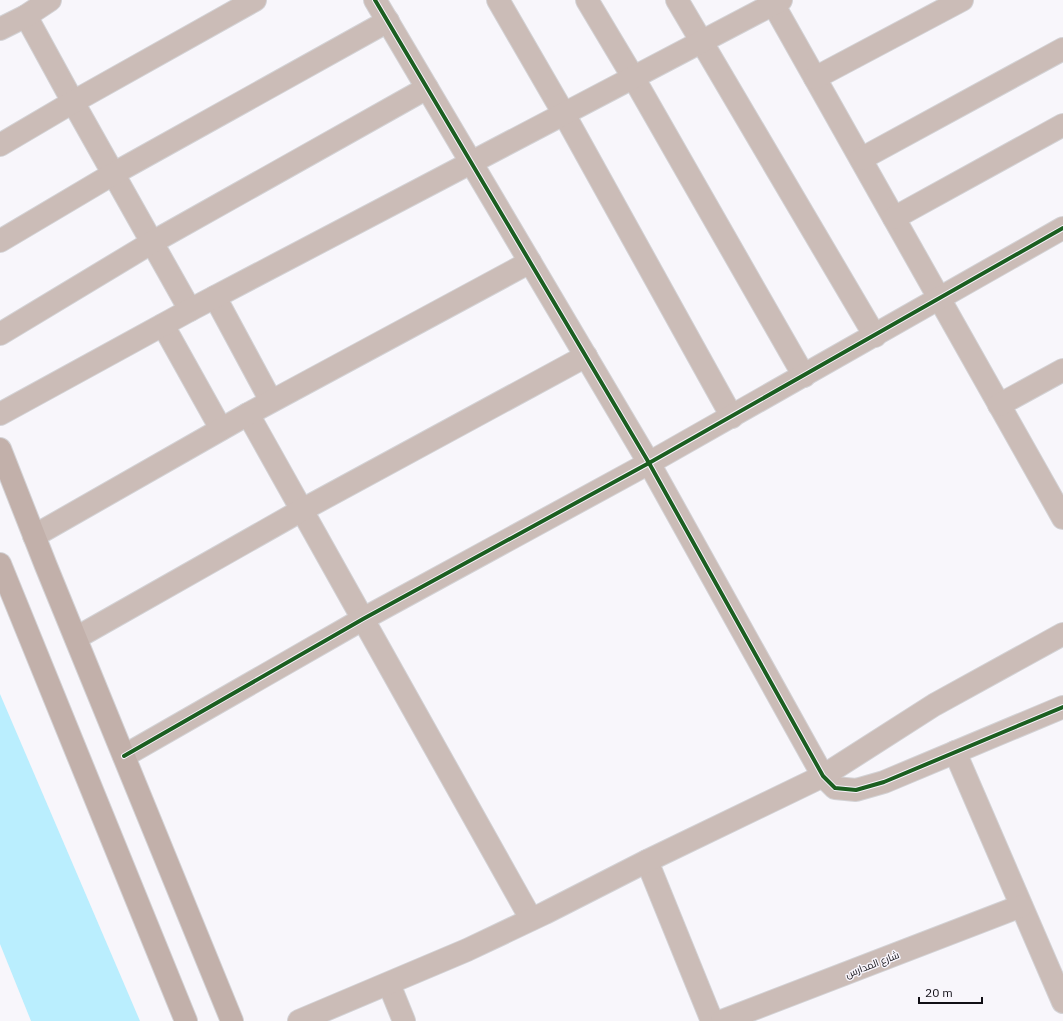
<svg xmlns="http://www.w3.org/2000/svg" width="1063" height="1021" font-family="'IBM Plex Sans',Cairo,sans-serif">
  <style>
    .water { fill: #baeefe }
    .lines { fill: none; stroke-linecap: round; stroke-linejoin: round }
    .street-casing { stroke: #d3d2d5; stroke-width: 24 }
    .secondary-casing { stroke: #d3d2d5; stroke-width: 24 }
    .street { stroke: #cbbcb7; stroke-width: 22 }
    .secondary { stroke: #c2b0aa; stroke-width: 22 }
    .cycleway-casing { stroke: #f8f5fc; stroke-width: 6 }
    .cycleway { stroke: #1b5e20; stroke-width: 4 }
    .labels { text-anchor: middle; stroke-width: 3; stroke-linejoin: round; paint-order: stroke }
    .street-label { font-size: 10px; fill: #110f15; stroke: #f8f5fc }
  </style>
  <rect width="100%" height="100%" fill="#f8f6fb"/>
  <path class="water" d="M0 694 140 1021H31L0 944Z"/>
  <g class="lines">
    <defs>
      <g id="street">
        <path d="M375 0 649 463 823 776 835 788 856 790 884 782 1063 707"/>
        <path d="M498 0 564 114 732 417"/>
        <path d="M587 0 633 77 804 376"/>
        <path d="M677 0 875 336"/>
        <path d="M771 0 1063 518"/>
        <path d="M26 16 73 102 190 310"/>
        <path d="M0 29 26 16 50 0"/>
        <path d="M815 78 962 0"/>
        <path d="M0 145 73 102 255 0"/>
        <path d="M861 159 1063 49"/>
        <path d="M894 218 1063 125"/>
        <path d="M0 241 113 174 388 21"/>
        <path d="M215 297 271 401"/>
        <path d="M163 325 221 429"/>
        <path d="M0 334 151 243 427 88"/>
        <path d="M999 405 1063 370"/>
        <path d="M0 414 190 310 781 0"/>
        <path d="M248 414 531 919"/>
        <path d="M34 536 248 414 530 262"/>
        <path d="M76 638 302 510 586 356"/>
        <path d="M955 752 1063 1002"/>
        <path d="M124 756 363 619 649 463 1063 228"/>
        <path d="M647 861 712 1021"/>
        <path d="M389 984 404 1021"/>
        <path d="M299 1021 467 950 545 913 647 861 823 776 934 705 1063 634"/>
        <path d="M722 1021 1021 906"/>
      </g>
      <g id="secondary">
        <path d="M0 449 46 566 232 1021"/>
        <path d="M0 564 186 1021"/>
      </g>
    </defs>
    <use href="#street" class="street-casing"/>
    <use href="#secondary" class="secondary-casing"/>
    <use href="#street" class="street"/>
    <use href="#secondary" class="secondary"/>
    <defs>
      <g id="cycleway">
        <path d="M375 0 649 463 823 776 835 788 856 790 884 782 1063 707"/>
        <path d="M124 756 363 619 649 463 1063 228"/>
      </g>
    </defs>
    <use href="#cycleway" class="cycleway-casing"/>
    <use href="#cycleway" class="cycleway"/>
  </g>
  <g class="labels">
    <g class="street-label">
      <text transform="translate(872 964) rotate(-21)" y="4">شارع المدارس</text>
    </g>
  </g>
  <path d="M919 997v6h63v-6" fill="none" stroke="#110f15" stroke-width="2"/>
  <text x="925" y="997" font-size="12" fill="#110f15" stroke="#f8f5fc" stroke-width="3" paint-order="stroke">20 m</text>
</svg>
